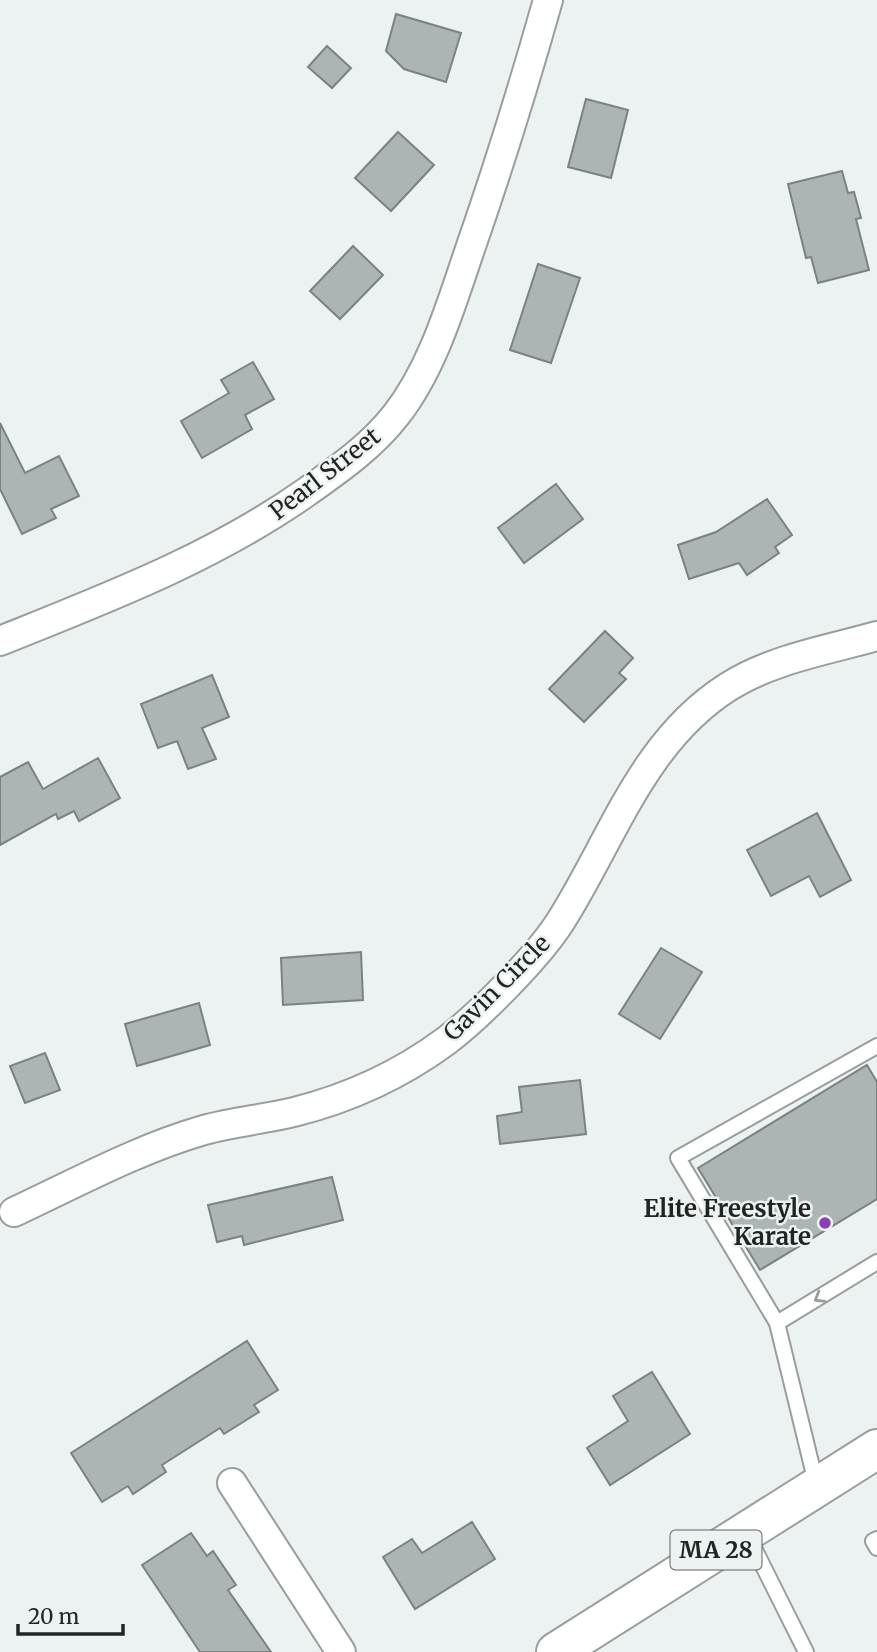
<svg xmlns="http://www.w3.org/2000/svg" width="877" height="1652" font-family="Merriweather,serif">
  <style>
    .building { fill: #adb4b5; stroke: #7c8283; stroke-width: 2 }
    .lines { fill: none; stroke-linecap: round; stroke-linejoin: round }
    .service-casing { stroke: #989e9c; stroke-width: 18 }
    .minor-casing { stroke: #989e9c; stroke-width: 32 }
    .primary-casing { stroke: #989e9c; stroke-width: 42 }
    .service { stroke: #fff; stroke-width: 14 }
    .minor { stroke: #fff; stroke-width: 28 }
    .primary { stroke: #fff; stroke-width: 38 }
    .oneway { stroke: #9c9c9c }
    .poi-dot { fill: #8940b2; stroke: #ecf2f1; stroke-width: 2.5 }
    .labels { text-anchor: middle; stroke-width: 5; stroke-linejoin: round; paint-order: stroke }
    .shield { fill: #ecf2f1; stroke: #5f6262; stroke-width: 2 }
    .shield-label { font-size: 23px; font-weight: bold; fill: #222424 }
    .street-label { font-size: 24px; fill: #222424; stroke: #ecf2f1 }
    .poi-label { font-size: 24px; font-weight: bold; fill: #222424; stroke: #ecf2f1; text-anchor: end }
  </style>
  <rect width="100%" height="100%" fill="#ecf2f1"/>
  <g class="building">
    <path d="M396 14 461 33 446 82 404 69 386 51Z"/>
    <path d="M327 46 351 68 332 88 308 67Z"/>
    <path d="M586 99 628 110 611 178 568 167Z"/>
    <path d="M398 132 434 165 391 211 355 178Z"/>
    <path d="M842 171 848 193 854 192 861 218 856 219 869 270 818 283 811 257 806 258 788 184Z"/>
    <path d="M353 246 383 275 340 319 310 291Z"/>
    <path d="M538 264 580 278 551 363 510 350Z"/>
    <path d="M253 362 274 399 245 415 252 429 202 458 181 421 229 393 221 380Z"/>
    <path d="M0 423 25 473 59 456 79 496 51 509 56 518 22 534 0 489Z"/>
    <path d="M556 484 583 519 524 563 498 528Z"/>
    <path d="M767 499 792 535 775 547 779 553 747 575 739 563 689 579 678 545 716 532Z"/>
    <path d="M605 631 633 658 619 673 626 679 584 722 549 689Z"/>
    <path d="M212 675 229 717 202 728 216 759 188 769 177 741 158 748 141 704Z"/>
    <path d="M98 758 120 798 79 821 74 811 58 819 56 814 0 845V777L28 762 43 789Z"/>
    <path d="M817 813 851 880 820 897 809 876 771 896 747 850Z"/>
    <path d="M661 948 702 972 660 1039 619 1014Z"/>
    <path d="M361 952 363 1000 283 1005 281 958Z"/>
    <path d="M199 1003 210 1045 137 1066 125 1024Z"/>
    <path d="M45 1053 60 1090 25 1103 10 1066Z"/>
    <path d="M867 1065 877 1082V1199L760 1270 698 1168Z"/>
    <path d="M580 1080 586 1134 500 1144 497 1116 522 1112 519 1087Z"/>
    <path d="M332 1177 343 1220 244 1245 242 1236 217 1242 208 1205Z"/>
    <path d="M247 1341 278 1390 254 1405 259 1412 224 1434 220 1428 162 1465 166 1472 133 1494 128 1486 102 1502 71 1453Z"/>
    <path d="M652 1372 690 1434 610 1485 587 1448 628 1421 613 1396Z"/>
    <path d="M472 1522 495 1559 415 1609 383 1557 412 1539 422 1553Z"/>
    <path d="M191 1533 207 1556 213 1551 236 1585 228 1590 271 1652H200L142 1565Z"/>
  </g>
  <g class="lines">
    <defs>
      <g id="service">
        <path d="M777 1323 678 1158 877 1046"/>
        <path d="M816 1483 777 1323 877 1262"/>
        <path d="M746 1532 806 1652"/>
        <path d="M877 1539 873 1541 877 1548"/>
      </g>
      <g id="minor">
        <path d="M0 641C107 598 213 558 308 491 339 469 372 446 396 415 432 369 450 308 469 252 498 169 524 85 548 0"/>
        <path d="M14 1212C76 1183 138 1149 204 1130 233 1122 265 1119 294 1112 350 1098 400 1075 446 1041 480 1015 540 955 562 919 613 838 643 741 728 687 772 659 828 650 877 636"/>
        <path d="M232 1483 341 1652"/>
      </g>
      <path id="primary" d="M556 1652 877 1449"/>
    </defs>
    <use href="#service" class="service-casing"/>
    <use href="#minor" class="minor-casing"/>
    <use href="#primary" class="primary-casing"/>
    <use href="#service" class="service"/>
    <use href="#minor" class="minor"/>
    <use href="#primary" class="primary"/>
  </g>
  <defs><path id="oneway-chevron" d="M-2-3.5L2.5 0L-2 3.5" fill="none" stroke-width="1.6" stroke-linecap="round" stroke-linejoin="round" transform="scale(1.75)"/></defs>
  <use class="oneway" href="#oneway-chevron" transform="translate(819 1298) rotate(149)"/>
  <circle class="poi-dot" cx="825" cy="1223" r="7"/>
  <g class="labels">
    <rect class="shield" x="670.5" y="1530.5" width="91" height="39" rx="5"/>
    <g class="shield-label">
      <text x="716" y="1558">MA 28</text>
    </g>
    <g class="street-label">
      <text transform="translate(325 474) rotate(-38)" y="8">Pearl Street</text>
      <text transform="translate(497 988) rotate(-45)" y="8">Gavin Circle</text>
    </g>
    <g class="poi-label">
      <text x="811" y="1217">Elite Freestyle<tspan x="811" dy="28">Karate</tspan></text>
    </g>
  </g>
  <path d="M18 1624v10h105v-10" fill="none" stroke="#222424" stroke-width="3.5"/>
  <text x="28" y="1624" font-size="21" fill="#222424" stroke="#ecf2f1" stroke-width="5" paint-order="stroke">20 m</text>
</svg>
